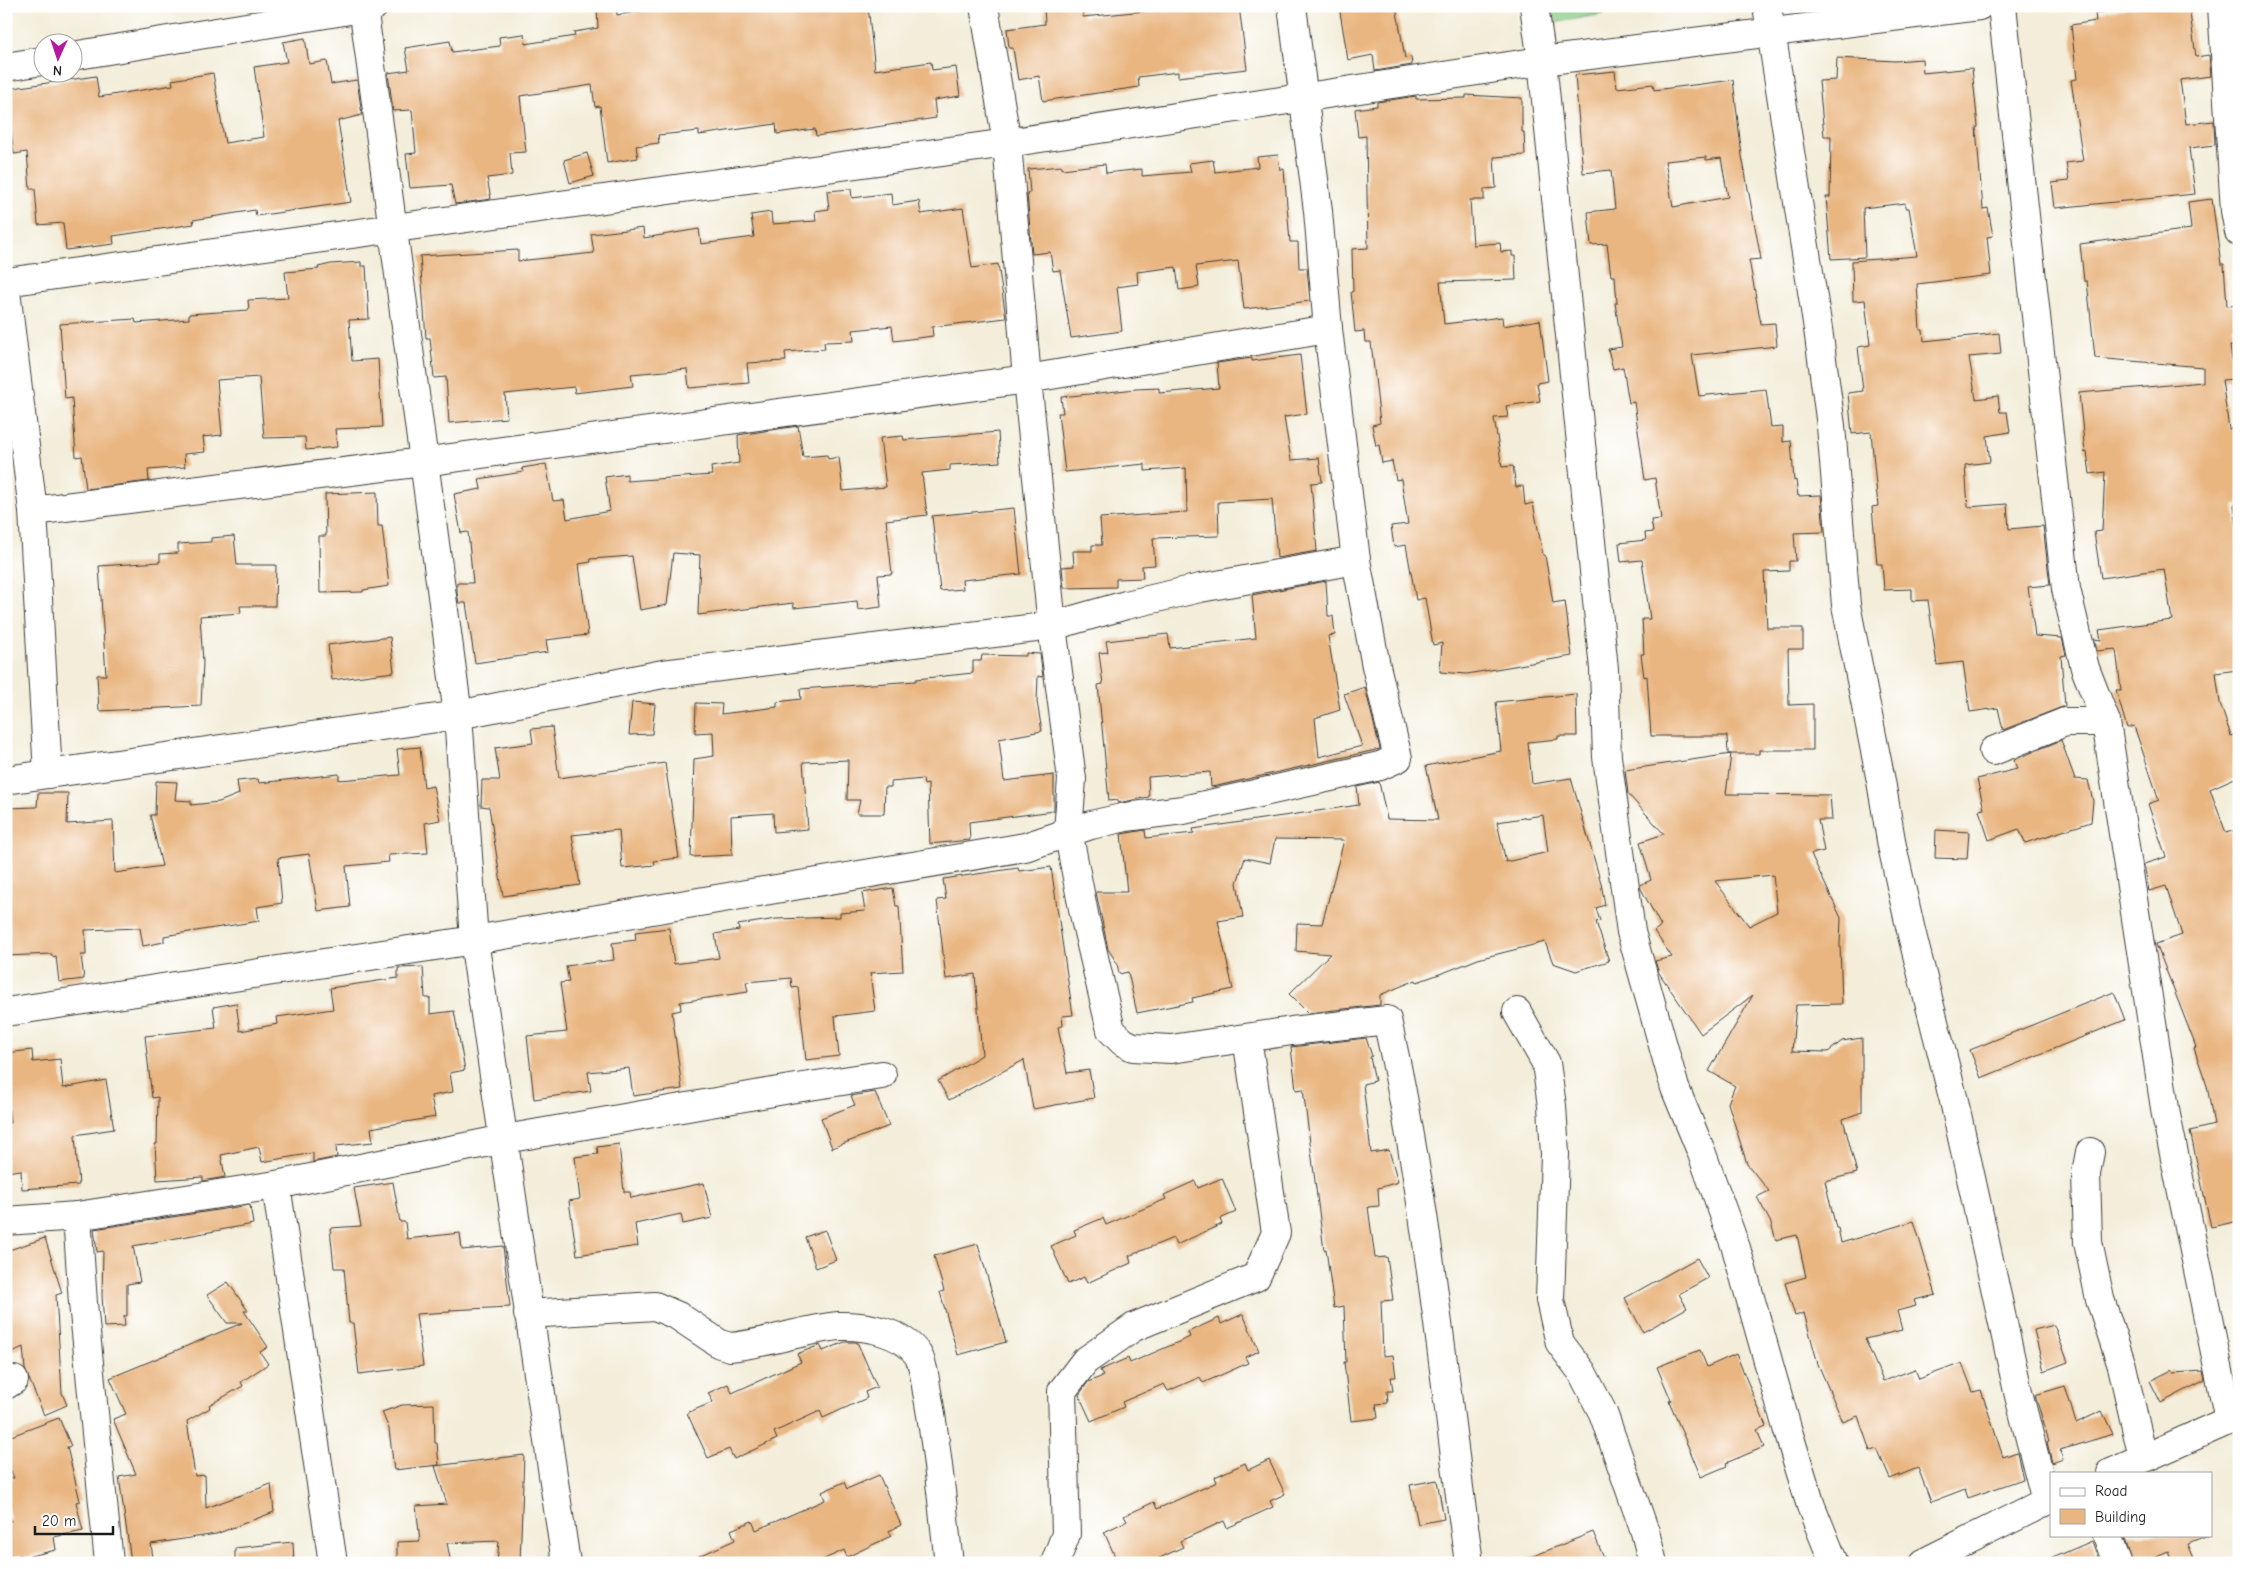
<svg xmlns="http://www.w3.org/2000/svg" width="2245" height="1569" font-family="'Comic Neue',sans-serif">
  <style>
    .green { fill: #85ca84; stroke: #507350 }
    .building { fill: #e9b681; fill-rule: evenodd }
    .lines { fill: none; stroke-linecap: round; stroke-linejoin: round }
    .minor-casing { stroke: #3c3b38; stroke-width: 30 }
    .major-casing { stroke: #3c3b38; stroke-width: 30 }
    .minor { stroke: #fff; stroke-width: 28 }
    .major { stroke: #fff; stroke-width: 28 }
  </style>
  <rect width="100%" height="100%" fill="#fff"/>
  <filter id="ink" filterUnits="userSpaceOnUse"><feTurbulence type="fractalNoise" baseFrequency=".02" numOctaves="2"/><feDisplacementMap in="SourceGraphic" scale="10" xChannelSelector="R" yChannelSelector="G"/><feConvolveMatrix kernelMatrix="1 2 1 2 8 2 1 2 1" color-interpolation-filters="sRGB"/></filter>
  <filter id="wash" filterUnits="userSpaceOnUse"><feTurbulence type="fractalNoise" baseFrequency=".0096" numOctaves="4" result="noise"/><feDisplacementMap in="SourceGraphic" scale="20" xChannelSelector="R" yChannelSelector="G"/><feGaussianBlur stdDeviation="1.12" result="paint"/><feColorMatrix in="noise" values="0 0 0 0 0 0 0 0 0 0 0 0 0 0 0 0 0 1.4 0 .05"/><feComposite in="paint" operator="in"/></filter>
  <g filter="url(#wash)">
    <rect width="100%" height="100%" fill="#f3edd9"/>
    <path class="green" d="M1551 6H1640L1641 7 1554 23Z"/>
    <g id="blocks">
      <g class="building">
        <path d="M616 6 617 15 674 6H868L875 70 931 62 932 70 956 67 960 96 934 100 936 118 816 136 815 129 777 134 776 124 699 135V131L658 135 659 143 636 146 638 158 607 163 600 106 595 107 592 85 520 96 526 152 510 153 512 175 487 178 491 199 455 204 451 185 410 188 406 154 416 153 412 110 393 111 388 73 409 70 405 48 450 41 452 52 500 46 499 37 524 34 525 44 575 36 574 32 598 28 597 9Z"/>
        <path d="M1044 6H1082L1083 17 1145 11 1144 6H1239L1247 69 1178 77V72L1138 77 1139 87 1043 101 1039 76 1018 80 1013 48H1009L1007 29 1045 24Z"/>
        <path d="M1339 6H1396L1405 58 1411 57 1412 65 1375 71 1373 55 1348 60Z"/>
        <path d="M2144 6H2189L2196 57 2209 55 2211 76 2180 80 2186 124 2214 121 2215 145 2189 148 2195 194 2055 208 2052 183 2069 181 2066 163 2083 161 2071 80 2077 79 2071 25 2096 21 2095 13Z"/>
        <path d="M305 38 309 64 327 61 331 84 357 80 362 115 338 121 351 202 256 216 255 210 193 220 194 224 113 236 114 244 66 250 63 223 38 225 35 189H30L27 152 14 154 11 131 6 132V89L96 76 99 97 173 85 172 80 213 73 225 143 264 137 254 67 287 62 283 42Z"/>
        <path d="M1837 58 1895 61 1922 59 1923 73 1972 68 1978 127 1976 128 1983 209 1988 208 1993 236 1987 237 1991 275 1917 284 1920 330H1923L1924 341 1999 333 2001 354 1969 357 1976 399 1998 396 2000 412H2007L2010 432 1987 436 1990 462 1965 465 1968 507 2007 504 2009 529 2043 526 2050 585 2028 587 2034 628 2035 636 2062 638 2066 655 2061 656 2065 706 2003 730 1998 708 1970 712 1963 662 1937 665 1928 600 1912 601V589L1884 590 1882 564H1877L1872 507 1878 506 1871 432 1852 434 1848 393 1863 391 1858 347 1870 345 1865 300 1853 301 1852 261 1917 256 1909 208H1905V203L1863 208 1865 257 1831 259 1826 197H1830L1831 136H1824L1819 81 1836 80Z"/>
        <path d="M1615 71 1617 88 1653 84 1654 90 1733 80 1742 156 1761 259 1749 260 1761 324 1775 323 1777 346 1692 355 1699 396 1766 389 1771 428 1783 427V442L1791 441 1794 481 1796 480 1798 496 1821 495 1824 532 1794 533 1796 561H1789V571L1764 572 1767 628H1803V649H1788L1789 705 1813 704V750H1759V754H1728L1727 736H1651L1647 676 1644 677 1641 654H1644L1642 619H1650L1642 560 1621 562 1619 543 1646 540 1645 533 1653 532 1651 520 1661 519 1655 478 1645 480 1634 402 1629 403 1623 367 1613 369 1608 349 1622 347 1615 303H1617L1615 276H1611L1607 244 1591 245 1588 212 1615 209 1611 170 1583 173 1575 75ZM1706 157V160L1721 158 1728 197 1673 207 1665 161Z"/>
        <path d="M1466 95 1522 98V132H1524L1525 155 1494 157 1496 188 1484 189V200H1470L1473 245 1500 243 1501 252 1512 251V256H1515L1516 280 1440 282 1444 324 1502 317 1503 326 1540 320 1548 381 1537 383 1540 401 1506 406 1508 417 1494 418 1502 467 1513 466 1516 487 1523 486 1525 505 1533 503 1543 555H1545L1553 603 1565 601 1572 656 1467 674 1440 672 1442 643 1433 645 1425 598 1416 600 1406 545 1394 547 1391 526 1408 524 1401 479 1396 480 1392 461 1382 463 1379 445 1376 446 1372 425 1380 423 1371 342H1365L1364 331 1355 332 1351 292 1353 291 1352 249 1368 248 1366 136 1358 137 1355 109 1377 106V102L1416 96V99L1466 98Z"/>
        <path d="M587 153 594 176 570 183 564 160Z"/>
        <path d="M1278 155 1280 170 1284 169 1290 242H1298L1299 268H1307L1310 301 1244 309 1238 261 1196 266 1199 287 1179 290 1176 267 1137 272 1138 284 1117 287 1122 331 1071 338 1060 270 1053 271 1050 252 1032 254 1027 193H1030L1028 169 1062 166V169L1105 164 1106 173 1142 169V176L1191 172 1189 163 1213 160 1215 172 1258 167 1257 157Z"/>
        <path d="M851 189 852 198 891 193 892 205 919 201 921 214 963 208 972 268 998 264 1006 318 932 327 933 336 894 341 892 326 853 330 854 341 824 342 825 349 785 352 786 361 747 363 749 383 689 388 687 369 631 374 633 386 575 393 574 387 505 394 507 418 449 423 446 377 434 378 430 338H426L420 256 518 250V261L594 253 591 234 643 228 644 238 699 229 701 244 754 237 751 215 771 212 772 224 816 221 815 211 829 209 827 191Z"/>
        <path d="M2212 199 2221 264H2224L2227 306 2239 305V325L2233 326 2235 346H2230L2235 379 2222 380 2229 429 2239 428V505H2234L2239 543V630L2232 631 2237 670 2216 673 2220 703 2231 736 2239 733V776L2210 789 2226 833 2239 829V1221L2211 1227 2190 1131 2214 1125 2207 1086 2194 1048 2196 1047 2156 944 2182 935 2166 886 2149 891 2144 864 2166 857 2148 804 2159 800 2134 726 2127 728 2116 690H2121L2116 649 2097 651 2094 639 2101 640 2099 630 2172 620 2164 569 2101 578 2094 532 2102 531 2105 472 2090 474 2087 452 2085 453 2079 393 2203 382V367L2095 358 2087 281H2084L2080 244 2191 229 2188 202Z"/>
        <path d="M361 262V266H366L369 319 349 320 352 361 378 359 382 427 335 429 337 447 306 450 305 437 264 438 259 377 217 380 222 435 203 437 205 452 184 454 185 467 148 470 149 481 86 489 82 456 76 457 72 398 65 399 60 324 135 319 136 323 189 319V314L249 310 248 300 288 298 285 272 319 269 318 267 331 264Z"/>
        <path d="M1300 355 1307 414 1284 417 1291 460 1319 458 1322 482 1311 483 1317 551 1277 558 1272 499 1218 502 1219 536 1153 538 1155 565 1142 566 1143 578 1116 579V587L1064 588 1062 567 1074 566 1073 551H1092V545H1102L1100 518 1187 512 1186 468 1145 471V464L1065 472 1058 413H1063L1061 397 1136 389 1159 388V393L1219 388 1217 363 1252 358V361Z"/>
        <path d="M798 426 803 457 827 455 828 459 839 457 843 491 886 487 880 438 903 436 904 440 998 432 1000 462 950 465V470L922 473 927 515 886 520 892 574 878 575 881 607 858 610 857 601 794 608 793 603 698 615 700 555 673 553 667 605 640 610 632 556 590 559 591 562 579 564 588 635 546 640 548 652 475 663 466 603H459L457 593V583H473L468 532 461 533 454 494 481 489 479 479 523 472 522 468 546 464 553 501 564 500 567 519 610 511 605 477 627 474V481L712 475 711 467 739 463 738 435Z"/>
        <path d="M377 492 378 526H382L389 586 363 590V592L320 593 319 536H326L325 494Z"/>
        <path d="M1014 508 1021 574 962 580 963 589 940 591 932 516Z"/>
        <path d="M234 536 237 565H276L275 606H240L241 613 200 616 203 662 201 706 99 711 97 675H106L99 566 160 562V554L178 553V544L211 542V538Z"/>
        <path d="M1326 581 1328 616H1333L1335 635 1328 636 1340 710 1315 718 1319 757 1362 746 1344 694 1365 687 1380 749 1217 786 1211 787 1210 772 1148 777 1149 797 1118 803V800L1109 801 1098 685 1103 684 1099 653 1108 652 1106 641 1168 634 1170 648 1256 638 1252 595Z"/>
        <path d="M390 637 394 672 332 680 328 645Z"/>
        <path d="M1026 653 1040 654 1043 677 1038 676 1037 702 1042 731 999 739 1004 781 1054 775V811L969 822 970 840 930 844 928 784 924 785 923 779 891 782V787H885L884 814H857L860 800H847L848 760 803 762 808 829 774 832 773 813 731 816 732 855 691 857 694 759 714 756 713 732 695 733 696 703 722 704 721 714 777 707V702L801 699 800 689 916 681V679L973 673V661H981L982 655 1026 656Z"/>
        <path d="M1576 694 1577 736H1558V739L1528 742 1532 784 1571 778 1601 883 1605 905 1596 908 1600 921 1596 922 1609 961 1576 971 1553 963 1545 942 1478 959 1448 971 1417 982 1416 980 1380 995V1005L1308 1013 1289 994 1330 954 1296 951 1297 923 1322 924 1344 840 1275 839 1270 863 1245 858 1237 883 1243 917 1218 921 1233 989 1192 998 1193 1002 1137 1013 1128 972 1119 974 1117 963 1108 949 1096 892H1127L1121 834 1145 830 1146 838 1194 833 1193 829 1359 805 1357 787 1379 782 1387 819 1438 820 1426 766 1501 751 1496 702ZM1543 815 1548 852 1506 862 1497 822Z"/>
        <path d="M632 702 655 704 652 734 629 735Z"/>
        <path d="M552 727 559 778 665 763 679 858 654 861 655 865 622 868 619 830 572 835 580 885 503 896 489 807 481 806 482 780H500L495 748 533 743 531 729Z"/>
        <path d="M2061 740 2075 779 2088 780 2093 801 2091 822 2025 843 2019 829 1989 840 1979 810 1984 809 1977 779 2017 769 2014 760Z"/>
        <path d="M420 747 424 788 433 786 440 820 425 823 428 853 388 855 389 862 346 866 350 907 318 911 309 854 278 858 282 903 257 907 259 921 164 936V942L143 946 140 928 85 930 86 955H81L84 979 59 982 56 956 52 957V954L6 956V808L37 807 38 793H68L67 824 113 821 115 873 162 866 150 815H155L156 781 177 782 175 800 191 801V805L219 802 239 794 237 781 258 779 259 783 339 774V780L400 775 397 749Z"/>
        <path d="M1731 754 1726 794 1830 795 1832 820H1818L1824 851 1811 854 1841 918 1840 944 1842 1004 1796 1005 1792 1051 1828 1052 1842 1041 1862 1038V1112L1843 1119 1857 1173 1825 1181 1836 1228H1838L1841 1243 1914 1221 1936 1295 1914 1300 1916 1306 1897 1311 1902 1330 1865 1339 1883 1381 1915 1369 1919 1379 1962 1363 1973 1392 1981 1390 2003 1457 2017 1452 2023 1479 1968 1498 1965 1489 1931 1502 1918 1468 1890 1479 1877 1449 1870 1451 1858 1416 1843 1422 1818 1364 1804 1313 1795 1316 1785 1283 1806 1277 1797 1235 1776 1240 1771 1223 1757 1197 1769 1191 1747 1164 1728 1103 1735 1086 1709 1071 1753 995 1701 1034 1659 973 1655 961 1672 957 1654 931 1661 926 1641 889 1640 885 1651 880 1640 842 1664 834 1628 794 1625 770ZM1773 875 1777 912 1749 926 1715 881Z"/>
        <path d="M1936 830 1969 832 1967 859 1935 858Z"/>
        <path d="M1051 867 1073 1015 1062 1016 1063 1026 1058 1027 1067 1073 1089 1070 1094 1098 1033 1109 1024 1060 949 1100 938 1081 982 1055 975 974 946 979 937 900 946 899 943 879 1018 868 1019 871Z"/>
        <path d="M893 888 896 906H899L903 971 870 973 875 1011 835 1016 839 1056 806 1060 798 987 792 988 791 978 746 982 748 992 680 1002 681 1010 672 1012 682 1089 633 1096 629 1068 588 1072 591 1091 534 1099 527 1036 567 1032 560 983 569 982 566 966 614 960 612 943 636 940 635 932 669 928 674 964 719 958 715 934 739 930 738 925 776 919 840 917V913L865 911 862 893Z"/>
        <path d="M423 967 425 998H430V1014L454 1011 465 1070 450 1073 453 1092 431 1096 435 1117 371 1128 373 1142 336 1146 337 1157 313 1162V1153L262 1162 259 1147 221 1155 225 1177 203 1181V1177L157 1180 155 1144H157L158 1097 152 1098 145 1036 216 1028 213 1007 236 1003 240 1031 278 1024 277 1017 333 1009 330 988 398 978V968Z"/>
        <path d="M2114 992 2125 1020 1981 1078 1970 1050Z"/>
        <path d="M1366 1038 1372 1056 1370 1057 1375 1081 1363 1084 1371 1153 1389 1150 1398 1182 1378 1188 1379 1206 1368 1207 1375 1258 1387 1257 1393 1300 1381 1301 1383 1356 1393 1355 1396 1377H1391L1393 1391H1387L1388 1403 1376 1404 1378 1418 1351 1421 1344 1362H1346L1344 1306 1334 1308 1326 1249 1324 1250 1303 1089 1296 1090 1291 1047Z"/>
        <path d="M32 1050 33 1062 60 1059 63 1088 106 1080 114 1129 75 1135 79 1185 22 1189 21 1170 6 1172V1123H10L6 1086V1053Z"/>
        <path d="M875 1092 889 1126 832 1148 821 1118 855 1105 851 1096Z"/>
        <path d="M619 1144 624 1192H630L631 1198 704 1183 712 1218 683 1224 681 1214 635 1224 638 1246 577 1255 569 1201 580 1199 575 1157 598 1154 597 1147Z"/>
        <path d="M1222 1178 1236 1212 1220 1219 1222 1224 1176 1245 1173 1238 1129 1256 1131 1263 1087 1283 1084 1277 1068 1284 1051 1246 1076 1235 1074 1230 1103 1218 1106 1225 1166 1199 1164 1195 1195 1181 1198 1188Z"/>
        <path d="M393 1182 400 1222H405L407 1239 460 1233 462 1250 503 1246 510 1307 450 1310V1312L416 1314 423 1366 359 1374 353 1323H349L344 1268H334L330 1228 361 1226 354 1188Z"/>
        <path d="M250 1205 253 1224 133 1246 140 1282 127 1284V1316H124L125 1326 104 1327 102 1295 103 1251 97 1252 94 1229Z"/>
        <path d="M825 1230 836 1260 816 1268 805 1237Z"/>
        <path d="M45 1238 62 1293 56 1295 62 1393 67 1405 44 1415 25 1369 23 1347 6 1355V1251Z"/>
        <path d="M978 1244 1006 1342 958 1355 940 1292 944 1291 934 1256Z"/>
        <path d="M1697 1258 1708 1278 1679 1294 1687 1308 1643 1332 1625 1298Z"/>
        <path d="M228 1282 248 1311H244L268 1347 260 1352 268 1364 241 1382 243 1386 209 1405 210 1408 187 1421 195 1476 205 1475 206 1508 271 1484 274 1512 216 1534 151 1544 153 1558 131 1561 119 1477 136 1474 113 1419 126 1414 110 1378 242 1323H227L207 1295Z"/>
        <path d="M1243 1314 1259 1351 1245 1357 1248 1363 1203 1383 1200 1377 1168 1391 1164 1384 1122 1402 1124 1407 1091 1421 1079 1395 1088 1382 1103 1376 1100 1370 1128 1358 1130 1363 1190 1337 1188 1332 1219 1318 1221 1324Z"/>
        <path d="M2054 1325 2068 1362 2044 1371 2034 1330Z"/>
        <path d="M845 1342H857L877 1387 865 1392 867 1398 823 1418 820 1411 774 1432 777 1439 734 1459 729 1449 708 1458 687 1413 713 1402 708 1393 728 1384 732 1393 801 1362 797 1354 820 1345 823 1351Z"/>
        <path d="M1700 1350 1707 1367 1736 1354 1766 1426 1757 1430 1764 1447 1726 1463 1727 1466 1701 1477 1669 1401 1671 1400 1657 1367Z"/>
        <path d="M2172 1370 2174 1373 2203 1371 2205 1380 2161 1403 2150 1381Z"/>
        <path d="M2065 1386 2076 1423 2102 1411 2113 1434 2060 1450 2063 1459 2052 1463 2047 1442 2049 1441 2035 1395Z"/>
        <path d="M434 1404 435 1443H437L439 1465 394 1470 389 1429 382 1412 402 1405Z"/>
        <path d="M59 1418 71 1446 67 1447 80 1501 76 1502 83 1531 54 1537 56 1550 22 1558 21 1555 6 1559V1522L11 1521 6 1502V1479L14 1478 6 1459V1438Z"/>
        <path d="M524 1455 520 1563H497L499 1541 447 1543 451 1563H397V1542L420 1541 416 1506 447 1504 435 1466Z"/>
        <path d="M1269 1460 1285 1494 1270 1501 1273 1507 1227 1528 1224 1521 1180 1541 1183 1547 1149 1563H1118L1104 1532 1127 1521 1124 1516 1154 1502 1157 1509 1217 1482 1215 1477 1245 1463 1248 1470Z"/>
        <path d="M879 1475 901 1525 889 1531 891 1536 847 1557 844 1550 816 1563H684L735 1540 731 1530 752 1521 756 1530 825 1500 822 1492 844 1482 847 1489Z"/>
        <path d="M1437 1480 1444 1519 1418 1524 1410 1485Z"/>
        <path d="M1593 1532 1606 1563H1519V1562Z"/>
        <path d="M2124 1535H2208V1536L2188 1544 2196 1563H2173L2168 1552 2143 1563H2132Z"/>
        <path d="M2092 1541 2100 1563H2041Z"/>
        <path d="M293 1542 294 1563H235V1548Z"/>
      </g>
    </g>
  </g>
  <g filter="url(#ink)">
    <use href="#blocks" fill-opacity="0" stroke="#3c3b38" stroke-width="1"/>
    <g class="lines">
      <defs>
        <g id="minor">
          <path d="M363 6 458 715 474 940 566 1563"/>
          <path d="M984 6 1007 143 1027 379 1052 626 1072 779 1068 831 1085 919 1111 1030 1123 1042 1133 1047 1171 1049 1292 1031 1387 1020C1427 1196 1444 1383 1469 1563"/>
          <path d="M1534 6 1542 61 1604 669 1607 757 1631 932 1675 1088 1701 1151 1736 1248 1787 1428 1811 1506 1834 1563"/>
          <path d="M1767 6 1818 329 1831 426 1846 605 1881 781 1892 846 1912 935 1954 1101 2019 1396 2046 1501"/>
          <path d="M2002 6 2066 589 2085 668 2106 722 2166 1115 2229 1420"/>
          <path d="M2222 6 2235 211 2239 232"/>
          <path d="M72 56 374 6"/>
          <path d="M6 67 42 61"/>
          <path d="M6 282 1007 143 1542 61 1979 6"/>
          <path d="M6 291 33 511 48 774"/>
          <path d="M33 511 423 462 1027 379 1328 329"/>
          <path d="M1993 751 2065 722H2106"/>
          <path d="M6 780 458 715 663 674 1052 626 1126 605 1200 588 1356 560"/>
          <path d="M6 1012 474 940 1025 847 1091 825 1126 817 1183 810 1380 766 1398 758 1376 666 1356 560 1328 329 1318 211 1292 6"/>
          <path d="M1517 1012 1546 1063 1552 1106 1555 1154 1550 1300 1560 1343 1582 1372 1603 1413 1645 1532 1653 1563"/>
          <path d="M2090 1152 2086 1173 2088 1242 2100 1299 2122 1366 2143 1458"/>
          <path d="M276 1185 333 1563"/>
          <path d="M77 1216 83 1303 109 1563"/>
          <path d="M6 1221 77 1216 276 1185 505 1139 790 1089 882 1075"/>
          <path d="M528 1314 655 1306 678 1316 720 1344 730 1347C766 1344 804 1329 839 1326 865 1325 903 1332 918 1355 924 1365 925 1381 927 1392 938 1448 942 1506 949 1563"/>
          <path d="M6 1385 14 1380"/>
          <path d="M2107 1535 2117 1563"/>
          <path d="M1055 1563 1066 1534 1062 1391 1085 1361 1134 1327 1256 1277 1276 1233 1247 1038"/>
        </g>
        <g id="major">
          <path d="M2111 1473 2239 1416"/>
          <path d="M1923 1563 2051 1499"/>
        </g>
      </defs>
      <use href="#minor" class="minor-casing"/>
      <use href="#major" class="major-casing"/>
      <use href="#minor" class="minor"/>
      <use href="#major" class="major"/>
    </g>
  </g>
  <rect width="2245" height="1569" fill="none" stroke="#fff" stroke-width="25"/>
  <rect x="2050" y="1472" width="162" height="65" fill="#ffffff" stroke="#a4a4a4"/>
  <rect x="2060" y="1488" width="25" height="8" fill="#ffffff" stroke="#a4a4a4"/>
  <text x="2095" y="1496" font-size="15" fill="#1c1c1c">Road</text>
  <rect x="2060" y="1509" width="25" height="15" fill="#e9b681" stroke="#a4a4a4"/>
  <text x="2095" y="1522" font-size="15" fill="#1c1c1c">Building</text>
  <g transform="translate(58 58) rotate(183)"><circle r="24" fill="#ffffff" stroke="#a4a4a4"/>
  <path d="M0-4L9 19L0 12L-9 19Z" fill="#b5179e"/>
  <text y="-8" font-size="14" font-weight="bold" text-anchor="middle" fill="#1c1c1c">N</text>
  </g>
  <path d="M35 1526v8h78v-8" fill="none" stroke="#1c1c1c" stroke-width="2.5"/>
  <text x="42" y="1526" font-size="15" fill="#1c1c1c" stroke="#ffffff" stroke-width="4" paint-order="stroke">20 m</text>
</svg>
